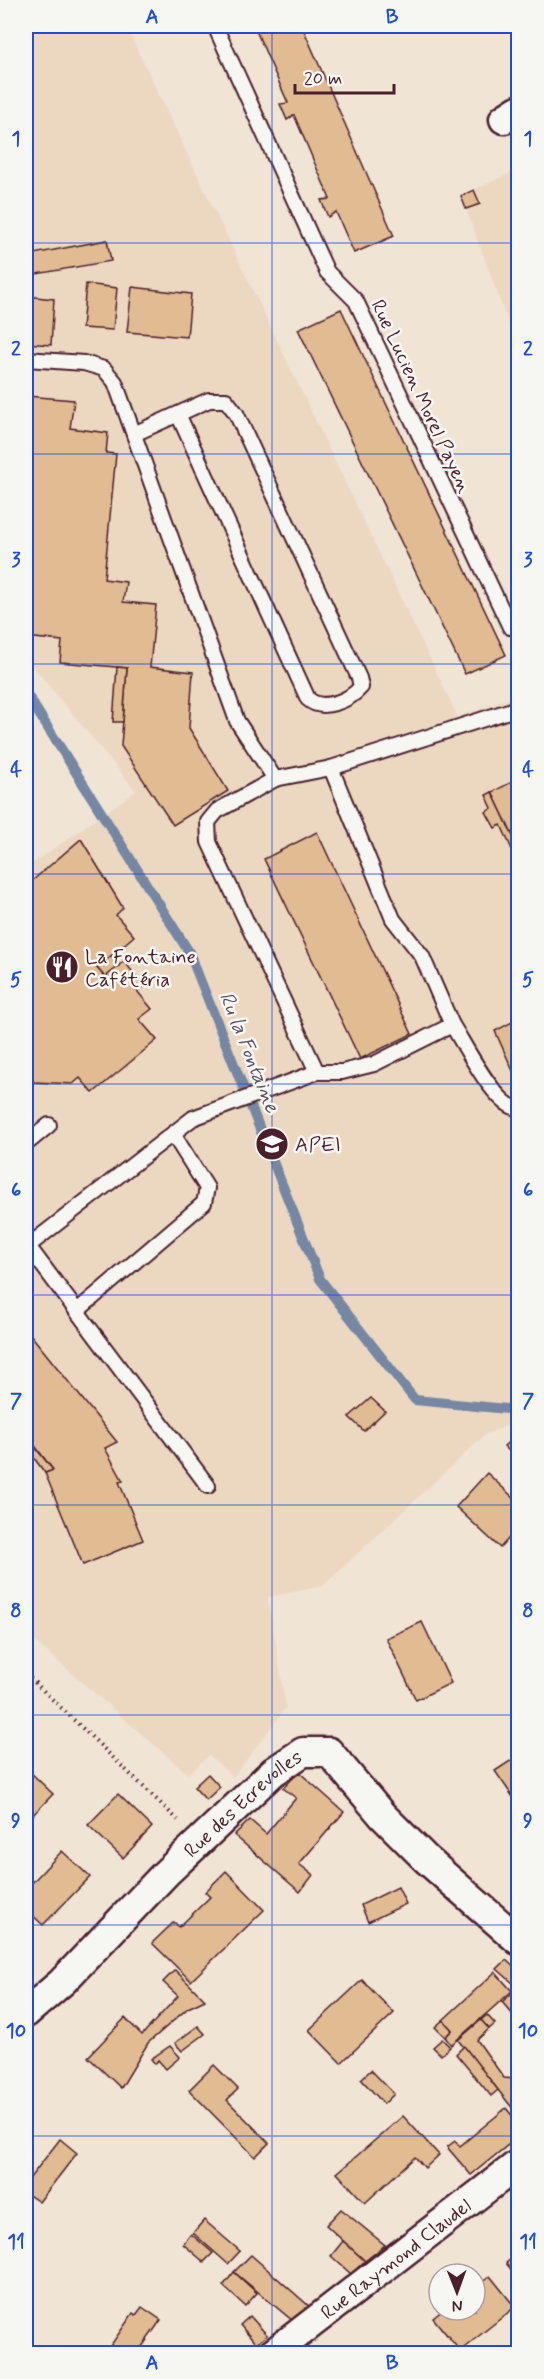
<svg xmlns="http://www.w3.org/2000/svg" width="544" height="2379" font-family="Mynerve,sans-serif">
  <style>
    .built { fill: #ecd8c1 }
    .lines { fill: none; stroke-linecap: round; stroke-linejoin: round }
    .stream { stroke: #7487a2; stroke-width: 10 }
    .building { fill: #e1bb92; stroke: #4a1f2b; stroke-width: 1.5 }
    .lane-casing { stroke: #4a1f2b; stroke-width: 18 }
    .street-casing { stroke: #4a1f2b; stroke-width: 33 }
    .path { stroke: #4a1f2b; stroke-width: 4; stroke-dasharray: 1.5 4.5; stroke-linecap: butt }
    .lane { stroke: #f6f6f2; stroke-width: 14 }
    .street { stroke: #f6f6f2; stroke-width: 28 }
    .grid { fill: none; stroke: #1d4ed8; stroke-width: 1.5; stroke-opacity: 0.55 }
    .labels { text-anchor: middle; stroke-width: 5; stroke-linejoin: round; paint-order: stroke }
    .street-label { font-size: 20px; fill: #4a1f2b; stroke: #f6f6f2 }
    .poi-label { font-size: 20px; fill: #4a1f2b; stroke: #f6f6f2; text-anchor: start }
    .water-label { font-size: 21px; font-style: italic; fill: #5f5366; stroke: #f6f6f2 }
    .neatline { fill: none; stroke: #1d4ed8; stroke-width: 2 }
    .grid-label { font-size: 20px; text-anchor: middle; font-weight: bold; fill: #1d4ed8 }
  </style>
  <rect width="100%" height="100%" fill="#f0e4d5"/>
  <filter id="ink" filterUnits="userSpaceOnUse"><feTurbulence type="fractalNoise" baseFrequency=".0167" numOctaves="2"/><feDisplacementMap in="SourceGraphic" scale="12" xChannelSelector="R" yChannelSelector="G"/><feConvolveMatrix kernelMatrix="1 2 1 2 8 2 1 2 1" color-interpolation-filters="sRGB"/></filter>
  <g filter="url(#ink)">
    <g class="built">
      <path d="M26 26H126L458 717 518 695V1421L486 1434 323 1586 268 1597 286 1708 233 1777 209 1755 188 1774 32 1639 26 1646V868L136 791 26 658Z"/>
      <path d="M518 169V349L466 209 480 204 474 190Z"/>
    </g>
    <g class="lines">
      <path class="stream" d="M26 693 189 952 320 1279 415 1400 518 1410"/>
    </g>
    <g class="building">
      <path d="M254 26H302L394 236 354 253 336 212 328 217 321 200 330 199 294 115 287 120 280 104 288 103Z"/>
      <path d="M474 190 480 204 466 209 461 196Z"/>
      <path d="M26 211 32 250 26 251Z"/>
      <path d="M107 240 111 261 31 275 28 255Z"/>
      <path d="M86 284 117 288 113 330 82 328Z"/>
      <path d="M132 287 191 294 187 337 127 332Z"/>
      <path d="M26 296 54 299 51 345 26 343Z"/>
      <path d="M341 309 506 655 465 674 298 329Z"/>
      <path d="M26 396 74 400 70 428 108 433 106 453 116 454 104 579 126 582 123 602 156 605 150 667 193 672 189 728 228 791 173 825 121 746 127 668 60 662 62 641 26 637Z"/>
      <path d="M117 667 127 668 123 722H113Z"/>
      <path d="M518 779V847L492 792Z"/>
      <path d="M492 792 518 847V863L501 825 495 828 486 812 492 808 486 795Z"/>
      <path d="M317 832 412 1034 360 1059 264 859Z"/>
      <path d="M81 839 123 908 116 915 134 936 97 968 105 977 124 961 144 986 137 991 152 1009 139 1019 157 1040 93 1093 80 1078 73 1084 34 1082 26 1073V886Z"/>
      <path d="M111 956 119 966 105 977 97 968Z"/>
      <path d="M518 1019V1082L495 1031Z"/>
      <path d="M26 1329 117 1442 105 1448 123 1481 119 1482 143 1540 83 1565 45 1473 53 1470 26 1434Z"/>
      <path d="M371 1398 385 1411 364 1431 349 1417Z"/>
      <path d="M515 1436 518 1440V1460L504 1446Z"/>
      <path d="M31 1442 53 1470 45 1473 26 1447Z"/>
      <path d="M487 1473 518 1502V1528L500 1548 456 1507Z"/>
      <path d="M422 1622 451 1683 416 1700 386 1638Z"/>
      <path d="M518 1756V1804L495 1771Z"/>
      <path d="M27 1769 53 1794 30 1818 26 1814Z"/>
      <path d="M299 1772 344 1812 299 1864 313 1875 300 1892 234 1835 250 1820 266 1834 296 1798 283 1788Z"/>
      <path d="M208 1774 220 1787 206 1800 194 1787Z"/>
      <path d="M118 1794 152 1827 123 1858 88 1825Z"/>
      <path d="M62 1851 90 1877 43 1925 26 1909V1889Z"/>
      <path d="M226 1871 264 1910 191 1981 152 1943 174 1922 179 1927 210 1897 205 1892Z"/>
      <path d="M398 1887 406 1904 368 1922 361 1905Z"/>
      <path d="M506 1960 518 1971V1979L514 1984 497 1969Z"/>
      <path d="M175 1970 205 2000 188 2008 148 2043 121 2088 88 2057 125 2018 142 2035 178 1996 163 1982Z"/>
      <path d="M495 1972 512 1991 451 2045 445 2037 452 2030 443 2020Z"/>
      <path d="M362 1980 394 2013 341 2063 309 2030Z"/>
      <path d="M518 1988V2013L515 2017 502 2002Z"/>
      <path d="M487 2015 495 2024 489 2029 481 2020Z"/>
      <path d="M443 2020 452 2030 445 2037 435 2027Z"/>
      <path d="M481 2020 489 2029 477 2040 504 2078 515 2079 518 2084V2115L458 2040Z"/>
      <path d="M198 2026 205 2034 182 2051 175 2043Z"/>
      <path d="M442 2039 450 2047 441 2055 433 2047Z"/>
      <path d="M170 2046 180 2057 166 2069 158 2060 155 2064 151 2059Z"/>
      <path d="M464 2046 498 2090 491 2096 456 2054Z"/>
      <path d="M214 2065 238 2089 227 2100 269 2143 255 2157 189 2090Z"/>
      <path d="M371 2070 394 2094 384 2104 361 2079Z"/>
      <path d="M506 2108 518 2123V2137L471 2175 447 2147 455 2141 460 2146Z"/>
      <path d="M403 2116 439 2155 425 2168 415 2157 365 2203 337 2173Z"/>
      <path d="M60 2139 77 2153 39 2202 26 2193V2183Z"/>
      <path d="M341 2209 385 2245 365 2261 326 2225Z"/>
      <path d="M204 2220 240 2251 228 2264 193 2233Z"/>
      <path d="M191 2234 213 2253 204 2262 183 2244Z"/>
      <path d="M343 2241 365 2261 351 2274 331 2256Z"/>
      <path d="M518 2253V2278L506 2263Z"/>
      <path d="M251 2255 310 2307 293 2321 234 2272Z"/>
      <path d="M234 2272 257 2293 245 2306 223 2286Z"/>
      <path d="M490 2276 515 2307 460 2351 433 2318 443 2310H475V2288Z"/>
      <path d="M142 2307 161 2320 139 2351 142 2354 106 2352 133 2313 136 2315Z"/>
      <path d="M250 2316 267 2335 256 2344 240 2325Z"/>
    </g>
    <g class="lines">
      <defs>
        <g id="lane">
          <path d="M215 26 327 272 356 301 510 627"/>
          <path d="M26 359 84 363 104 369 115 382 237 721 275 779 331 768 518 708"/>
          <path d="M134 434 209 400H226L236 413 359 678 361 687C349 701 322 712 308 699L178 414"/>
          <path d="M331 768 393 919 422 956 452 1025"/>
          <path d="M275 779 217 811 208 822 209 842 317 1072"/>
          <path d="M26 1144 49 1125"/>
          <path d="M26 1243 28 1246 193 1118 317 1072H342L374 1064 452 1025C464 1043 496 1108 518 1108"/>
          <path d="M28 1246 208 1486"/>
          <path d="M77 1311 204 1203 207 1188 173 1134"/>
        </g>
        <g id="street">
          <path d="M504 119 518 110"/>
          <path id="s1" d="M26 2013 62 1982 166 1873 273 1772 303 1752H329L382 1815 426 1859 518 1940"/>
          <path id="s2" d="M272 2354 518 2164"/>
        </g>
      </defs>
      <use href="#lane" class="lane-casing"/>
      <use href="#street" class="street-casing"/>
      <path class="path" d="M26 1674 178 1820"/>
      <use href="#lane" class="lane"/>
      <use href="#street" class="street"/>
    </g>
  </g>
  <path class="grid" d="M272 26V2354M26 243H518M26 454H518M26 664H518M26 874H518M26 1084H518M26 1295H518M26 1505H518M26 1715H518M26 1925H518M26 2136H518"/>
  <defs>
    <symbol id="restaurant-disc" viewBox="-11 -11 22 22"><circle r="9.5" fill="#4a1f2b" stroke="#f6f6f2"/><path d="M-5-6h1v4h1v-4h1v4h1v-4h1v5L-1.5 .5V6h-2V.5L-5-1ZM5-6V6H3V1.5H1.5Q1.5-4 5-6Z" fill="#fff"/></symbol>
    <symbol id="school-disc" viewBox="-11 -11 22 22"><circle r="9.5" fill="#4a1f2b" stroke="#f6f6f2"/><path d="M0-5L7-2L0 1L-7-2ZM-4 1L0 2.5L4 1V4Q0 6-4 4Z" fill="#fff"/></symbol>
  </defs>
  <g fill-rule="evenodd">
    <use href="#restaurant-disc" x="43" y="948" width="38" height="38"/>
    <use href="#school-disc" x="253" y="1125" width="38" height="38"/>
  </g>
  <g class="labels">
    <g class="street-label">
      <text transform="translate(422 396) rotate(65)" y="7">Rue Lucien Morel Payen</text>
      <text dy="7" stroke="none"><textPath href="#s1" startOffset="302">Rue des Ecrevolles</textPath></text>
      <text dy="7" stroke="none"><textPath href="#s2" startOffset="156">Rue Raymond Claudel</textPath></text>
    </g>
    <g class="poi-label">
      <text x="85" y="963">La Fontaine<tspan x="85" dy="23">Cafétéria</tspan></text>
      <text x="295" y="1151">APEI</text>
    </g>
    <g class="water-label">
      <text transform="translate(250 1052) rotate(68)" y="7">Ru la Fontaine</text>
    </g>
  </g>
  <rect width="544" height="2379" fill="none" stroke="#f6f6f2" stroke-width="66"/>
  <g transform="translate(457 2292) rotate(179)"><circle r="28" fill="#f6f6f2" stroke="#b1a0a2" stroke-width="1.5"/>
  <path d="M0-4.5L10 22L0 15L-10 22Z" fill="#4a1f2b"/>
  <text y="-9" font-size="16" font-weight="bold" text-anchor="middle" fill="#4a1f2b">N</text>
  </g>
  <path d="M295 84v9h99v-9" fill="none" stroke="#4a1f2b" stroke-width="3"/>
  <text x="304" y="84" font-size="18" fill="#4a1f2b" stroke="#f6f6f2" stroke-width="4.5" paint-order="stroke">20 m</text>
  <rect x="33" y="33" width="478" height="2313" class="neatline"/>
  <g class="grid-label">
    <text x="152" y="23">A</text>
    <text x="392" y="23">B</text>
    <text x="16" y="145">1</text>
    <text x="528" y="145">1</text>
    <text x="16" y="355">2</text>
    <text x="528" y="355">2</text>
    <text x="16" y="566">3</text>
    <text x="528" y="566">3</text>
    <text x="16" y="776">4</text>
    <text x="528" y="776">4</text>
    <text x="16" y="986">5</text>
    <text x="528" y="986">5</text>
    <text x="16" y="1196">6</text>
    <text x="528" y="1196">6</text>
    <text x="16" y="1407">7</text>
    <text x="528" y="1407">7</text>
    <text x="16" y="1617">8</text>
    <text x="528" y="1617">8</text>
    <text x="16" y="1827">9</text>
    <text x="528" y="1827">9</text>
    <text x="16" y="2037">10</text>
    <text x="528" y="2037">10</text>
    <text x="16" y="2248">11</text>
    <text x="528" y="2248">11</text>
    <text x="152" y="2369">A</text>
    <text x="392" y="2369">B</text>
  </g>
</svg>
